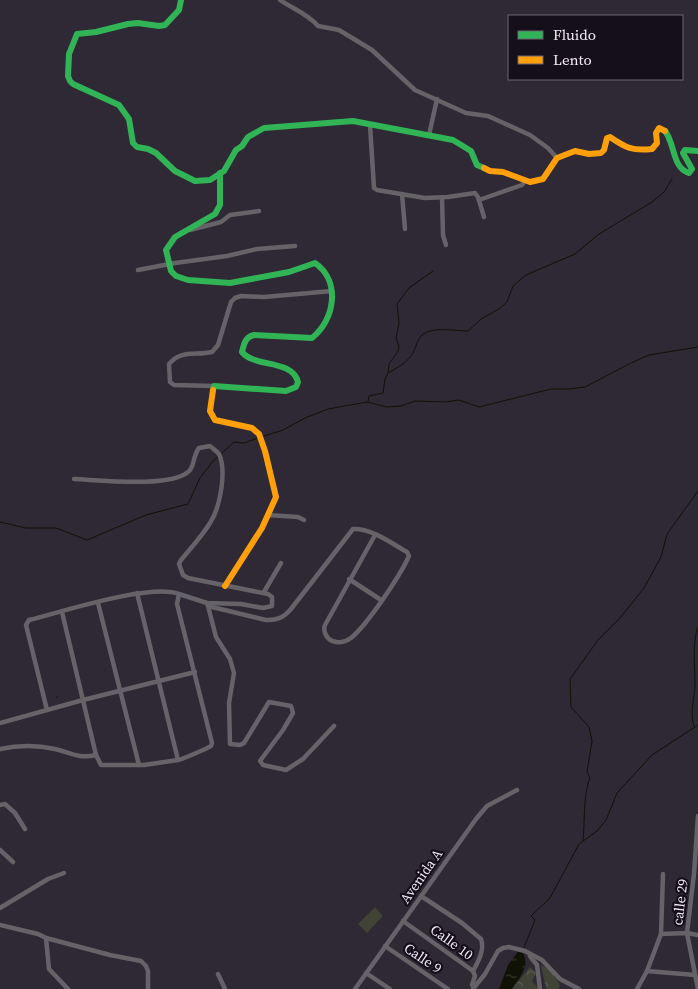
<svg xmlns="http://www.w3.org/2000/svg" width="698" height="989" font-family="'Source Serif 4',serif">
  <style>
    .forest { fill: url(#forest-crowns) }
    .pitch { fill: #404335 }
    .water { fill: url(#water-ripples) }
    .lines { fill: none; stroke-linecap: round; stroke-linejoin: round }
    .stream { stroke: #101205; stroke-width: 1 }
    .street { stroke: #656368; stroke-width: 4.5 }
    .fast { stroke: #30b455; stroke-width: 6 }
    .slow { stroke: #ff9f0a; stroke-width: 6 }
    .labels { text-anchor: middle; stroke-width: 4.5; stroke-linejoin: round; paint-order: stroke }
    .street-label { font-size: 14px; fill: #f1e9f8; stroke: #150f1a }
  </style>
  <defs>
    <pattern id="forest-crowns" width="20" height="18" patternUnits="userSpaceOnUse" patternTransform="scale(1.25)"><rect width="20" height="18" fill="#404335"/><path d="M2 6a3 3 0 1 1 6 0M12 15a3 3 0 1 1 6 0" fill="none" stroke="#5c5e53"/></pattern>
    <pattern id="water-ripples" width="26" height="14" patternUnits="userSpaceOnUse" patternTransform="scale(1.25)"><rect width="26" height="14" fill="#101205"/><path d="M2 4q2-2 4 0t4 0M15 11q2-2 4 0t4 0" fill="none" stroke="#33342a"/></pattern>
  </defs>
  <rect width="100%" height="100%" fill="#2f2835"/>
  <g class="forest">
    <path d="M541 965C549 968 557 978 560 986L558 989H546Z"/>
    <path d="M530 967 536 973 532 981 539 989H512Z"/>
  </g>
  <path class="pitch" d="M375 907 383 916 367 933 358 924Z"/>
  <path class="water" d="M520 949C533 964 520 976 512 989H499L508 965Z"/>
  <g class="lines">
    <g class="stream">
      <path d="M388 373C397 368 408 362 413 353 416 347 417 340 422 335 432 326 456 331 468 331L481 319 499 309 507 302 513 286 526 275 575 254 599 234 652 202 664 192 672 179"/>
      <path d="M368 401 369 396 383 393 385 379 388 373 389 364 398 351 399 346 396 338 399 323 397 304 409 288 433 271"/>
      <path d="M261 437 283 430 305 418 328 409 367 402 387 407 401 406 415 401 445 402 459 400 479 407 551 389H569L585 387 631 363 649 355 698 347"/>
      <path d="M0 522 26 528H56L87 540 146 515 188 504 200 478 213 461 234 442 244 443 258 438"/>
      <path d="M56 698 58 696"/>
      <path d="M694 726C689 713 695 698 695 684 695 664 692 645 698 626"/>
      <path d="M583 841C585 822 583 794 590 778L587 772 592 741 589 727 571 707 570 679 598 640 620 618 644 588 661 557 667 534 698 491"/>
      <path d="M523 950 535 920 531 916 550 898 579 844 597 831 606 820 617 793 652 755 698 725"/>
    </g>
    <g class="street">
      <path d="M280 0C293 9 308 14 318 26L339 30 372 50 415 90 466 113 488 116 530 135 548 148 557 158"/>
      <path d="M370 125 374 188 377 190 425 198 448 197 475 193 478 197 484 217"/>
      <path d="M429 135 437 99"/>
      <path d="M402 194 405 229"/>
      <path d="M442 197 443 235 446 245"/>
      <path d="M479 200 522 185 525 181"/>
      <path d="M190 230 221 222 230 215 259 211"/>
      <path d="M138 270 175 263 227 256 257 249 295 246"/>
      <path d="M214 386 174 385 170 382 169 364C182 349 195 356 212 352L218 345 231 302 235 298 241 296 264 297 332 291"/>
      <path d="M74 479C99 480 169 488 188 472 195 467 192 457 199 448L210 446C213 449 217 451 219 454 227 471 220 508 210 523 202 536 191 548 181 560L179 564 183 575 188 578 268 594 272 597V606L263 608 241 604 207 603 179 594"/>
      <path d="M268 515 298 517 304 520"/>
      <path d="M349 579 381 600"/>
      <path d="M264 592 281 563"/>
      <path d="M98 603 139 765"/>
      <path d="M207 603 208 606 266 620C278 620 283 618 291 609L353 529C371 528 391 543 407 552L409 556C400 576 367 625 351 638 344 643 335 644 329 639 325 635 323 631 325 625L375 535"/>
      <path d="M208 606 216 637 230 659 234 673 229 703 230 744 240 745 244 743 269 702 291 706 293 713 283 730 260 761 263 765 286 770 303 759 334 726"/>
      <path d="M62 612 96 755 101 765H144L178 760"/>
      <path d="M47 710 26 625 29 620C62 612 150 583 179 594L177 604 212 743 211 746C208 748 181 760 178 760L137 593"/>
      <path d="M0 723 83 700 195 672"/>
      <path d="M0 749C18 745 37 745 55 749 72 753 78 759 96 755"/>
      <path d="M0 805 5 804 15 813 25 829"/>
      <path d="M698 816 694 874 687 933 698 989"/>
      <path d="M0 850 13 862"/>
      <path d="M421 896 462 923 481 939C485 950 478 962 473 971"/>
      <path d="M0 908 48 879 64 873"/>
      <path d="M403 921 473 971 475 976 472 985 474 987"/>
      <path d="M0 925 38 934 46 938 110 955 141 961 146 966 148 971V989"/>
      <path d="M661 934 687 933 698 935"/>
      <path d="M46 938 49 969 68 989"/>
      <path d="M385 946 448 989"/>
      <path d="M530 956 537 965 540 989"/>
      <path d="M647 971 695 975"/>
      <path d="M366 973 390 989"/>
      <path d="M218 974 225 989"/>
      <path d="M355 989 476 819 487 806 517 790"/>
      <path d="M473 989 485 974 498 951 503 948 509 947 525 951 542 960 560 979 579 989"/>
      <path d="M637 989 647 971 661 934 663 874"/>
    </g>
    <g class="fast">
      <path d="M181 0 179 10 165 25 159 26 138 23 128 24 96 32 77 34 69 54 68 76 70 81 73 84 119 105 129 119 133 143 137 147 148 149 156 153 175 171 195 181 210 180 224 171 236 150 242 146 248 137 264 128 353 121 453 140 471 151 477 165 484 168"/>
      <path d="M665 131C675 143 672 168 689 173L692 169 683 153 685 150 698 151"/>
      <path d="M213 390 214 386 286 391 296 387 298 382C292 359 255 368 242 352 244 344 245 337 254 335L312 338C335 320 341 281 315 263L289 272 230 283 188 280 176 276 171 271 166 250 175 237 215 214 220 205V173"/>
    </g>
    <g class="slow">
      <path d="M484 168 490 171 503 172 530 182 543 179 557 158 575 151 589 154 601 153 604 150 607 138 610 137C626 148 632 151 652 149L657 143 656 133 659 128 665 131"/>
      <path d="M213 390 210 411 215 420 252 428 259 434 265 451 276 497 262 528 225 586"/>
    </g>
  </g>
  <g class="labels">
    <g class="street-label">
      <text transform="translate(421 876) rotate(-55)" y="5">Avenida A</text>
      <text transform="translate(680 902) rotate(-83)" y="5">calle 29</text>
      <text transform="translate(452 942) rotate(36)" y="5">Calle 10</text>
      <text transform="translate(423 958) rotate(34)" y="5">Calle 9</text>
    </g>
  </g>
  <rect x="508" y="15" width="175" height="65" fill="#150f1a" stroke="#6d6673"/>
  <rect x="518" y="31" width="25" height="8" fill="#30b455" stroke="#6d6673"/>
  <text x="553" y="40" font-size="15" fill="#f1e9f8">Fluido</text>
  <rect x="518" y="56" width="25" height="8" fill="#ff9f0a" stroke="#6d6673"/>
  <text x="553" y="65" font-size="15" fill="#f1e9f8">Lento</text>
</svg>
